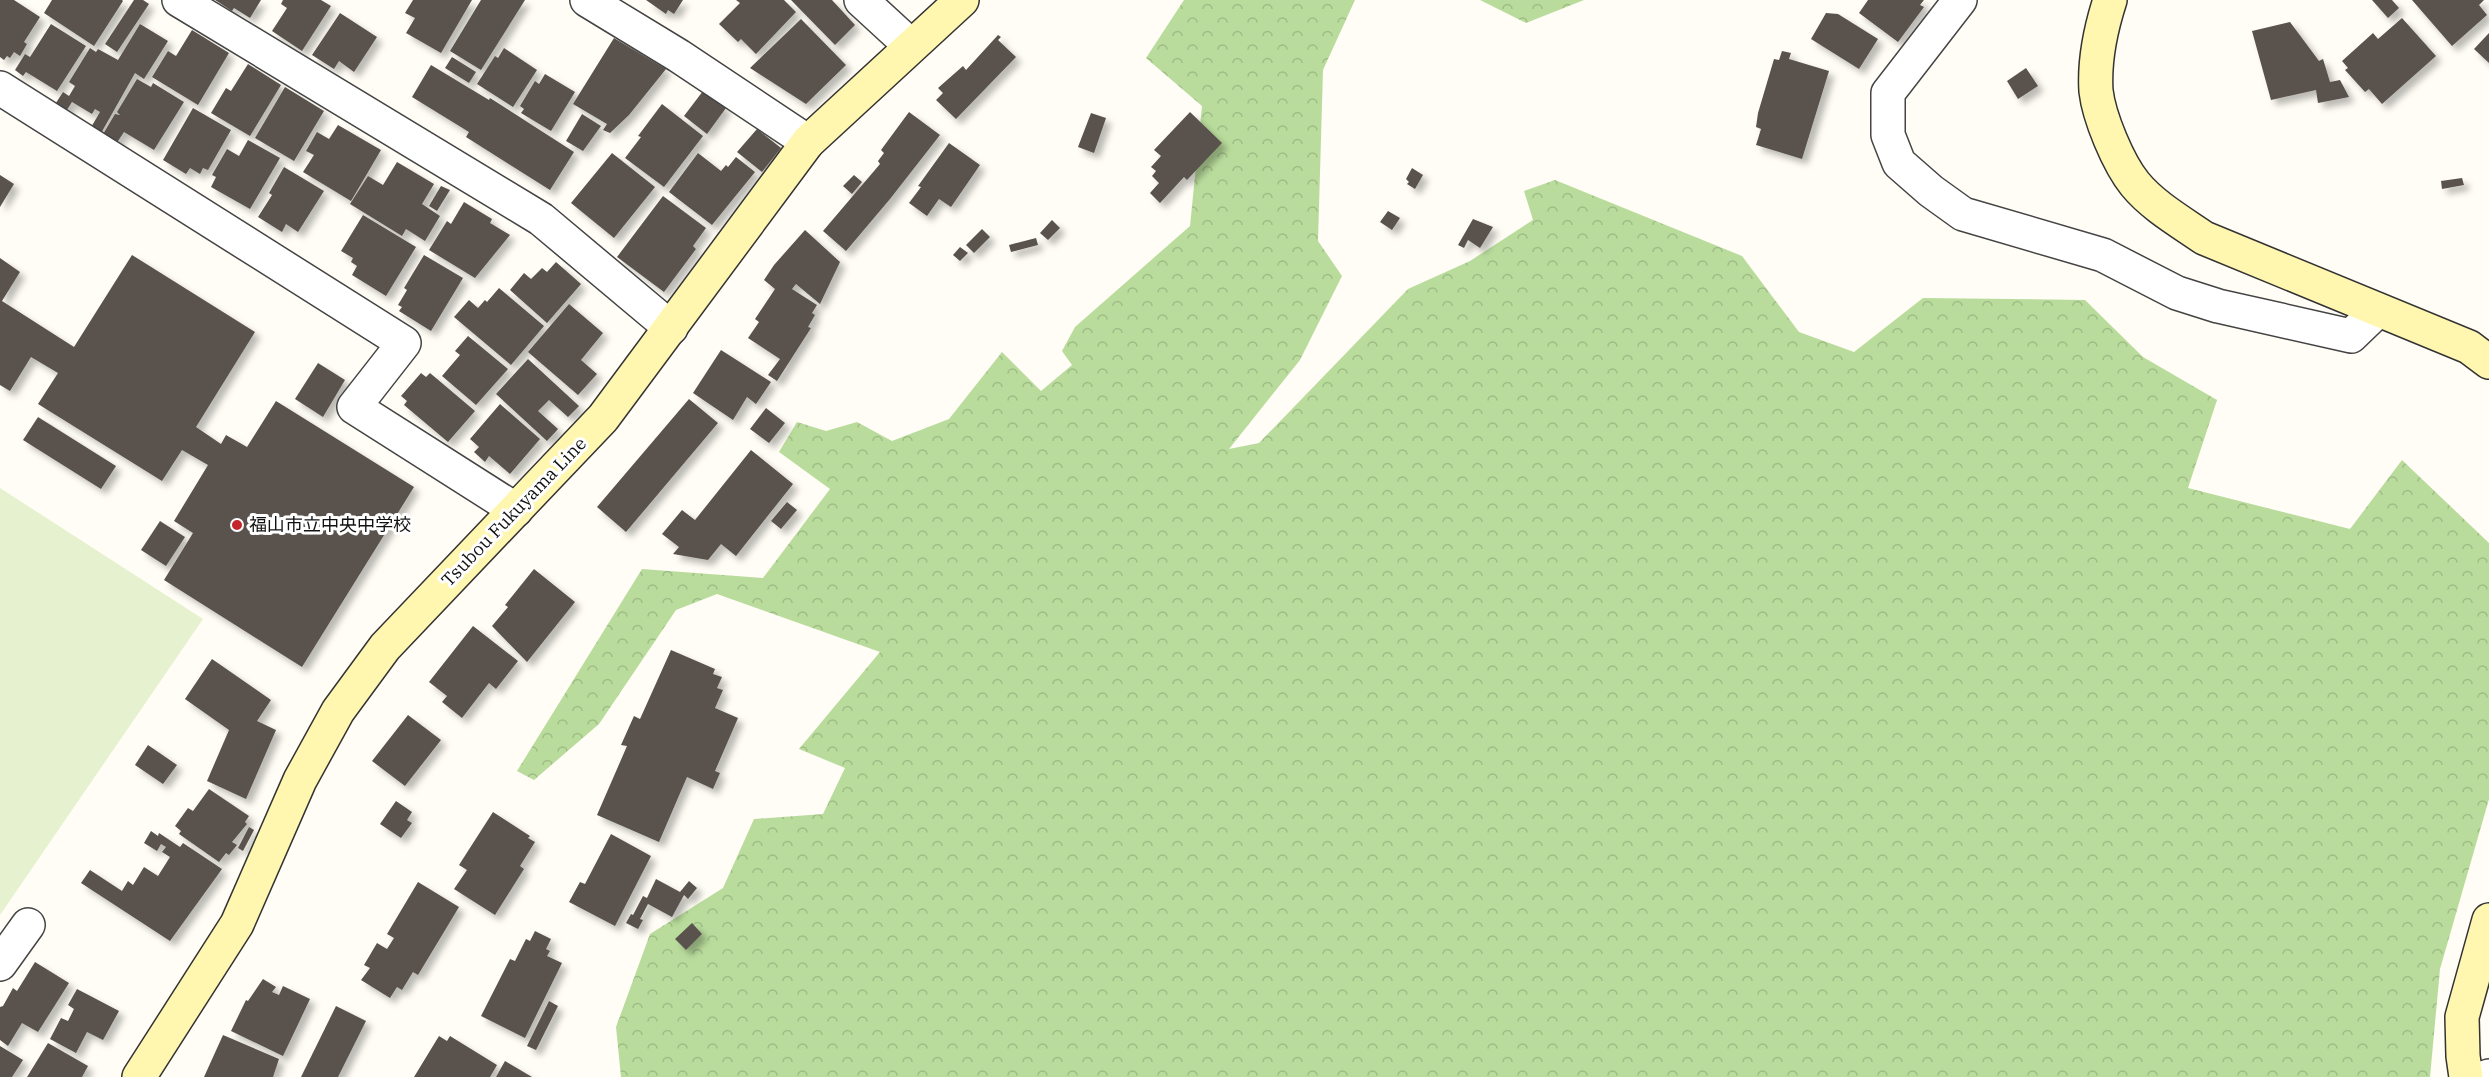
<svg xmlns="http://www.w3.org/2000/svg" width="2489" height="1077" font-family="'IBM Plex Serif','Noto Sans JP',serif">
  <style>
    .forest { fill: url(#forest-crowns) }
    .pitch { fill: #e6f2cf }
    .building { fill: #5a524d; filter: url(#shadow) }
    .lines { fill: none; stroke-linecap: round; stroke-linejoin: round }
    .street-casing { stroke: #444; stroke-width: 36 }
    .secondary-casing { stroke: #333; stroke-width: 36 }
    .street { stroke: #fff; stroke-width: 33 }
    .secondary { stroke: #fff6b0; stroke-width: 33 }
    .poi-dot { fill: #c4262e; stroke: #fff; stroke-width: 2 }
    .labels { text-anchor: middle; stroke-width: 6; stroke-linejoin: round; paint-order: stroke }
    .street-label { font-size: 18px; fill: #111; stroke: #fff }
    .poi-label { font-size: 18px; fill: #111; stroke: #fff; text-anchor: start }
  </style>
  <defs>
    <pattern id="forest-crowns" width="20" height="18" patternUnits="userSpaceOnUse" patternTransform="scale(1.5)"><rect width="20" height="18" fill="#b9dc9c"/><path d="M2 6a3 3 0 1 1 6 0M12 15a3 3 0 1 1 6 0" fill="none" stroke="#9ebc85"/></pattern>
    <filter id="shadow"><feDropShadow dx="5.5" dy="5.5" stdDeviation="3" flood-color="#0004"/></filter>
  </defs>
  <rect width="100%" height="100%" fill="#fffdf5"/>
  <g class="forest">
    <path d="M1184 0H1355L1323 70 1318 241 1342 276 1300 360 1229 449 1259 443 1408 289 1470 261 1533 220 1524 191 1555 180 1742 256 1799 332 1854 352 1923 298 2085 300 2143 357 2217 400 2188 488 2350 529 2402 460 2489 543V799L2440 969 2430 1077H621L616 1027 650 934 723 888 754 819 823 814 845 768 799 749 880 652 717 594 676 610 599 724 534 780 517 771 642 569 763 578 830 489 779 452 797 422 826 431 857 422 892 441 949 419 1002 352 1041 391 1072 365 1062 351 1075 327 1190 226 1202 106 1146 58Z"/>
    <path d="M1480 0H1584L1526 23Z"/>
  </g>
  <path class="pitch" d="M0 488 203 619 0 915Z"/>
  <g class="building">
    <path d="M0 0H14L40 17 24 42 27 44 20 56 14 52 10 58 7 56 4 60 0 57Z"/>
    <path d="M52 0H122L123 1 94 46 44 13Z"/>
    <path d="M134 0H143L149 4 117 52 105 44Z"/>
    <path d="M215 0H261L250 18 234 8 232 11Z"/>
    <path d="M283 0H321L331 6 302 51 272 31 287 8 281 4Z"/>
    <path d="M413 0H472L441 53 406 33 415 18 405 13Z"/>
    <path d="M481 0H525L481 70 450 51Z"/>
    <path d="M646 0H683L674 14 668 10 666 14Z"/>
    <path d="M736 0H784L796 12 756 54 741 39 738 42 719 24 740 3Z"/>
    <path d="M791 0H832L855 25 835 45Z"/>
    <path d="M1868 0H1924L1920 5 1924 7 1898 42 1859 13Z"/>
    <path d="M2372 0H2392L2399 8 2388 18Z"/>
    <path d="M2412 0H2484L2479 5 2487 15 2452 46Z"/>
    <path d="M340 13 377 37 354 72 339 61 334 69 312 55Z"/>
    <path d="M1826 13 1838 14 1878 39 1859 69 1811 39Z"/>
    <path d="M2402 18 2436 56 2382 104 2369 89 2365 92 2345 70 2348 68 2342 61 2373 33 2378 39Z"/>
    <path d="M801 19 846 65 806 104 750 68Z"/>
    <path d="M2290 22 2319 61 2323 59 2330 82 2340 80 2349 97 2318 103 2316 90 2271 100 2252 31Z"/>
    <path d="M51 24 86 46 57 91 26 72 23 76 15 70 25 54 30 57Z"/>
    <path d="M140 24 168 41 144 79 135 73 100 135 90 129 100 112 95 109 92 114 72 102 65 113 54 106 63 92 69 96 75 86 69 82 90 48 96 52 98 49 118 60Z"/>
    <path d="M192 30 229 53 198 105 152 77 168 51 176 56Z"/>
    <path d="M2489 33V63L2474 49Z"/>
    <path d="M998 35 1001 37 998 40 1016 57 956 119 936 100 943 93 938 88 963 66 966 70Z"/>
    <path d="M614 38 666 69 629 115 610 133 603 130 607 124 573 104Z"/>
    <path d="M504 48 537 70 513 107 477 84 495 56 498 58Z"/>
    <path d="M1782 51 1791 53 1789 59 1829 71 1802 159 1756 145 1761 129 1756 127 1758 113 1774 59 1779 60Z"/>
    <path d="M452 57 476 72 469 83 445 68Z"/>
    <path d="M248 64 281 85 250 136 211 113 226 88 231 91Z"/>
    <path d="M431 65 489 100 490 98 574 152 550 190 466 137 469 132 412 97Z"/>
    <path d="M2026 68 2038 86 2018 99 2007 81Z"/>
    <path d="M545 74 575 92 551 131 521 113 524 109 520 106 535 81 539 84Z"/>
    <path d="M137 79 151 87 153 83 184 102 154 150 124 132 116 144 102 136 115 114 120 115 117 112Z"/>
    <path d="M285 87 324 111 294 161 255 138Z"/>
    <path d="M703 91 726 108 707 134 684 116Z"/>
    <path d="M662 104 703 136 664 187 625 158 641 137 638 136Z"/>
    <path d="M193 108 231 130 208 170 203 168 200 174 190 168 186 174 163 160Z"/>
    <path d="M909 112 940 135 890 199 846 251 823 231 880 164 878 161 884 153 881 150Z"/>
    <path d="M1190 112 1222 143 1187 180 1184 177 1160 203 1150 193 1159 183 1152 176 1156 171 1151 167 1161 156 1154 150Z"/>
    <path d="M1091 113 1106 118 1094 153 1078 147Z"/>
    <path d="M582 114 601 126 583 151 566 141Z"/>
    <path d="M338 125 381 150 351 201 303 172 314 155 306 151 317 132 329 139Z"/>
    <path d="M757 129 781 148 762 172 737 152Z"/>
    <path d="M248 140 280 158 250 209 211 187 216 177 212 175 227 149 239 156Z"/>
    <path d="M949 143 980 165 951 207 939 199 927 216 909 203 921 187 918 186Z"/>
    <path d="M612 153 655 187 614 238 571 203Z"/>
    <path d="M698 153 721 171 726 165 728 167 736 157 755 172 712 225 669 192Z"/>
    <path d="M397 162 434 184 422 204 440 216 425 241 406 229 402 236 350 204 368 176 383 185Z"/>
    <path d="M284 167 324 191 298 232 286 224 282 232 258 217 272 195 269 193Z"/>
    <path d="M1412 168 1423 175 1415 189 1407 184 1409 182 1406 179Z"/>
    <path d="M0 175 14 184 0 207Z"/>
    <path d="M854 175 862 182 852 194 843 186Z"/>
    <path d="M2462 178 2464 185 2442 189 2441 181Z"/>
    <path d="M441 186 450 190 437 211 429 206Z"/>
    <path d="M663 196 706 228 693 246 696 249 664 292 617 257Z"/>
    <path d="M464 202 492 219 490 223 510 235 475 278 429 250 447 221 451 224Z"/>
    <path d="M1388 211 1400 218 1392 230 1380 222Z"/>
    <path d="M363 215 416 247 386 296 352 275 357 266 351 262 353 258 341 251Z"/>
    <path d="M1473 219 1493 227 1480 248 1468 240 1464 248 1458 245Z"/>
    <path d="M1052 220 1060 228 1048 240 1040 233Z"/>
    <path d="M982 229 990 237 974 253 966 245Z"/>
    <path d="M805 230 840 262 820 304 796 284 792 289 817 305 812 313 815 315 808 327 811 328 777 381 768 375 780 359 748 338 759 322 755 319 775 289 764 280 774 265Z"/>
    <path d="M1036 238 1038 245 1011 252 1009 245Z"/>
    <path d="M960 247 968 253 960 261 953 255Z"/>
    <path d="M132 255 255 332 196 427 221 444 226 435 247 447 276 401 414 487 302 667 164 580 193 533 174 521 208 465 182 450 162 481 38 404 58 373 31 357 10 391 0 385V258L20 272 2 301 74 347Z"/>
    <path d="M424 255 463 278 431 331 399 311 402 307 398 305 407 290 404 288Z"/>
    <path d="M556 262 581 284 547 323 510 290 524 273 531 279 542 268 547 272Z"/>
    <path d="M499 288 544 326 511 365 454 317 469 300 478 308 485 300 487 302Z"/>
    <path d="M569 304 603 333 581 360 597 374 578 395 528 352Z"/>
    <path d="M468 336 508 369 476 405 442 376 460 355 455 351Z"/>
    <path d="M721 350 771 382 756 404 747 397 733 420 693 393Z"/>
    <path d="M528 359 579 406 568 417 549 400 538 411 558 429 547 441 496 394Z"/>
    <path d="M318 363 345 380 323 417 295 399Z"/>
    <path d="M421 373 426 377 430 373 475 411 448 442 404 405 407 401 401 396Z"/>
    <path d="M689 399 718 423 626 532 597 507Z"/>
    <path d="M500 404 540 439 510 474 489 456 485 462 474 452 479 447 470 439Z"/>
    <path d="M766 408 785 423 769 443 750 429Z"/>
    <path d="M38 417 116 466 101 489 23 440Z"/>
    <path d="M751 450 793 484 736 556 721 544 708 560 673 554 679 547 662 534 682 510 695 520Z"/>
    <path d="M787 502 797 510 781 529 771 521Z"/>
    <path d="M160 521 185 537 166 566 141 550Z"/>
    <path d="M534 569 575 602 527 662 492 626 508 607 505 605Z"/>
    <path d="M473 626 518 661 496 689 489 683 462 718 442 702 447 696 429 682Z"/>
    <path d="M671 650 715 669 713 674 722 677 717 688 723 690 715 708 738 718 715 771 720 773 713 789 687 777 659 842 597 815 627 746 621 745 634 716 640 719Z"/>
    <path d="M212 659 271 700 257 721 276 730 246 799 207 781 229 730 185 699Z"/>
    <path d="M408 715 441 740 405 786 372 761Z"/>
    <path d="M148 745 177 765 163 784 135 765Z"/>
    <path d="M209 789 249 816 245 822 247 824 232 842 237 845 229 855 226 853 219 862 179 834 181 831 175 826 188 808 193 811Z"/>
    <path d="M396 801 412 812 407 820 412 823 401 838 380 824Z"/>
    <path d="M493 812 530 836 528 838 535 842 520 866 524 869 495 915 454 889 467 870 459 865Z"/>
    <path d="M249 827 254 830 243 851 238 848Z"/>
    <path d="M151 831 158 836 159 833 180 847 183 843 222 869 170 941 81 883 90 870 122 891 128 881 133 885 144 867 158 876 170 857 162 852 166 847 161 844 157 851 144 843Z"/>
    <path d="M611 834 651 856 615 926 569 902 580 882 585 884Z"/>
    <path d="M656 879 680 892 689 881 697 888 688 899 684 895 672 917 648 904 640 919 643 920 638 929 626 923 631 914 633 915 643 896 647 898Z"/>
    <path d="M418 882 459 907 418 975 413 972 402 990 397 987 390 998 361 980 370 968 364 965 377 943 387 949 394 938 387 934Z"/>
    <path d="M692 923 702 934 686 950 675 939Z"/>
    <path d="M535 931 551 939 546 949 550 951 547 956 562 963 525 1038 481 1016 510 959 515 961 526 939 530 941Z"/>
    <path d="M35 962 69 983 38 1032 22 1023 8 1046 0 1040V1007L3 1006 13 988 17 991Z"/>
    <path d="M263 979 276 987 272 992 279 995 283 986 310 999 283 1056 231 1031 246 1000 248 1001Z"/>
    <path d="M77 989 119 1011 103 1040 87 1032 76 1053 50 1039 61 1018 68 1021 74 1009 68 1005Z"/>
    <path d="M549 1001 558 1006 536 1050 527 1046Z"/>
    <path d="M336 1006 366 1021 338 1077H301Z"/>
    <path d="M223 1035 279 1059 273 1077H204Z"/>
    <path d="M439 1036 447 1041 450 1036 497 1065 490 1077H414Z"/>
    <path d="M48 1043 88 1066 82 1077H27Z"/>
    <path d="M0 1046 23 1060 12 1077H0Z"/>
    <path d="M505 1061 532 1077H496Z"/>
  </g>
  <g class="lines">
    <defs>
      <g id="street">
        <path d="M179 0 541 219 671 328"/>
        <path d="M587 0 679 56 808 142"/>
        <path d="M861 0 911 46"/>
        <path d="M1960 0 1888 93V135L1899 163 1931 191 1963 214 2103 255 2177 293 2218 306 2351 336 2378 310"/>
        <path d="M0 88 404 343 354 407 516 510"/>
        <path d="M0 964 28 925"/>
        <path d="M2486 1077 2489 1076"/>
      </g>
      <g id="secondary">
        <path d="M2110 0C2101 28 2094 60 2096 91 2099 117 2118 163 2135 184 2153 206 2181 222 2204 238L2469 347 2489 362"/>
        <path d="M139 1077 237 924 300 780 338 711 385 647 603 418 808 142 962 0"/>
        <path d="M2466 1077 2463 1056 2462 1017 2489 920"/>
      </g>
    </defs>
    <use href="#street" class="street-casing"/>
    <use href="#secondary" class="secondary-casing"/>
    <use href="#street" class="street"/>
    <use href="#secondary" class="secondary"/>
  </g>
  <circle class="poi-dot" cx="237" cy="525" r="6"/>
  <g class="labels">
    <g class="street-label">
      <text transform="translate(514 512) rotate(-46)" y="6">Tsubou Fukuyama Line</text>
    </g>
    <g class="poi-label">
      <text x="249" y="531">福山市立中央中学校</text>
    </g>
  </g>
</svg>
